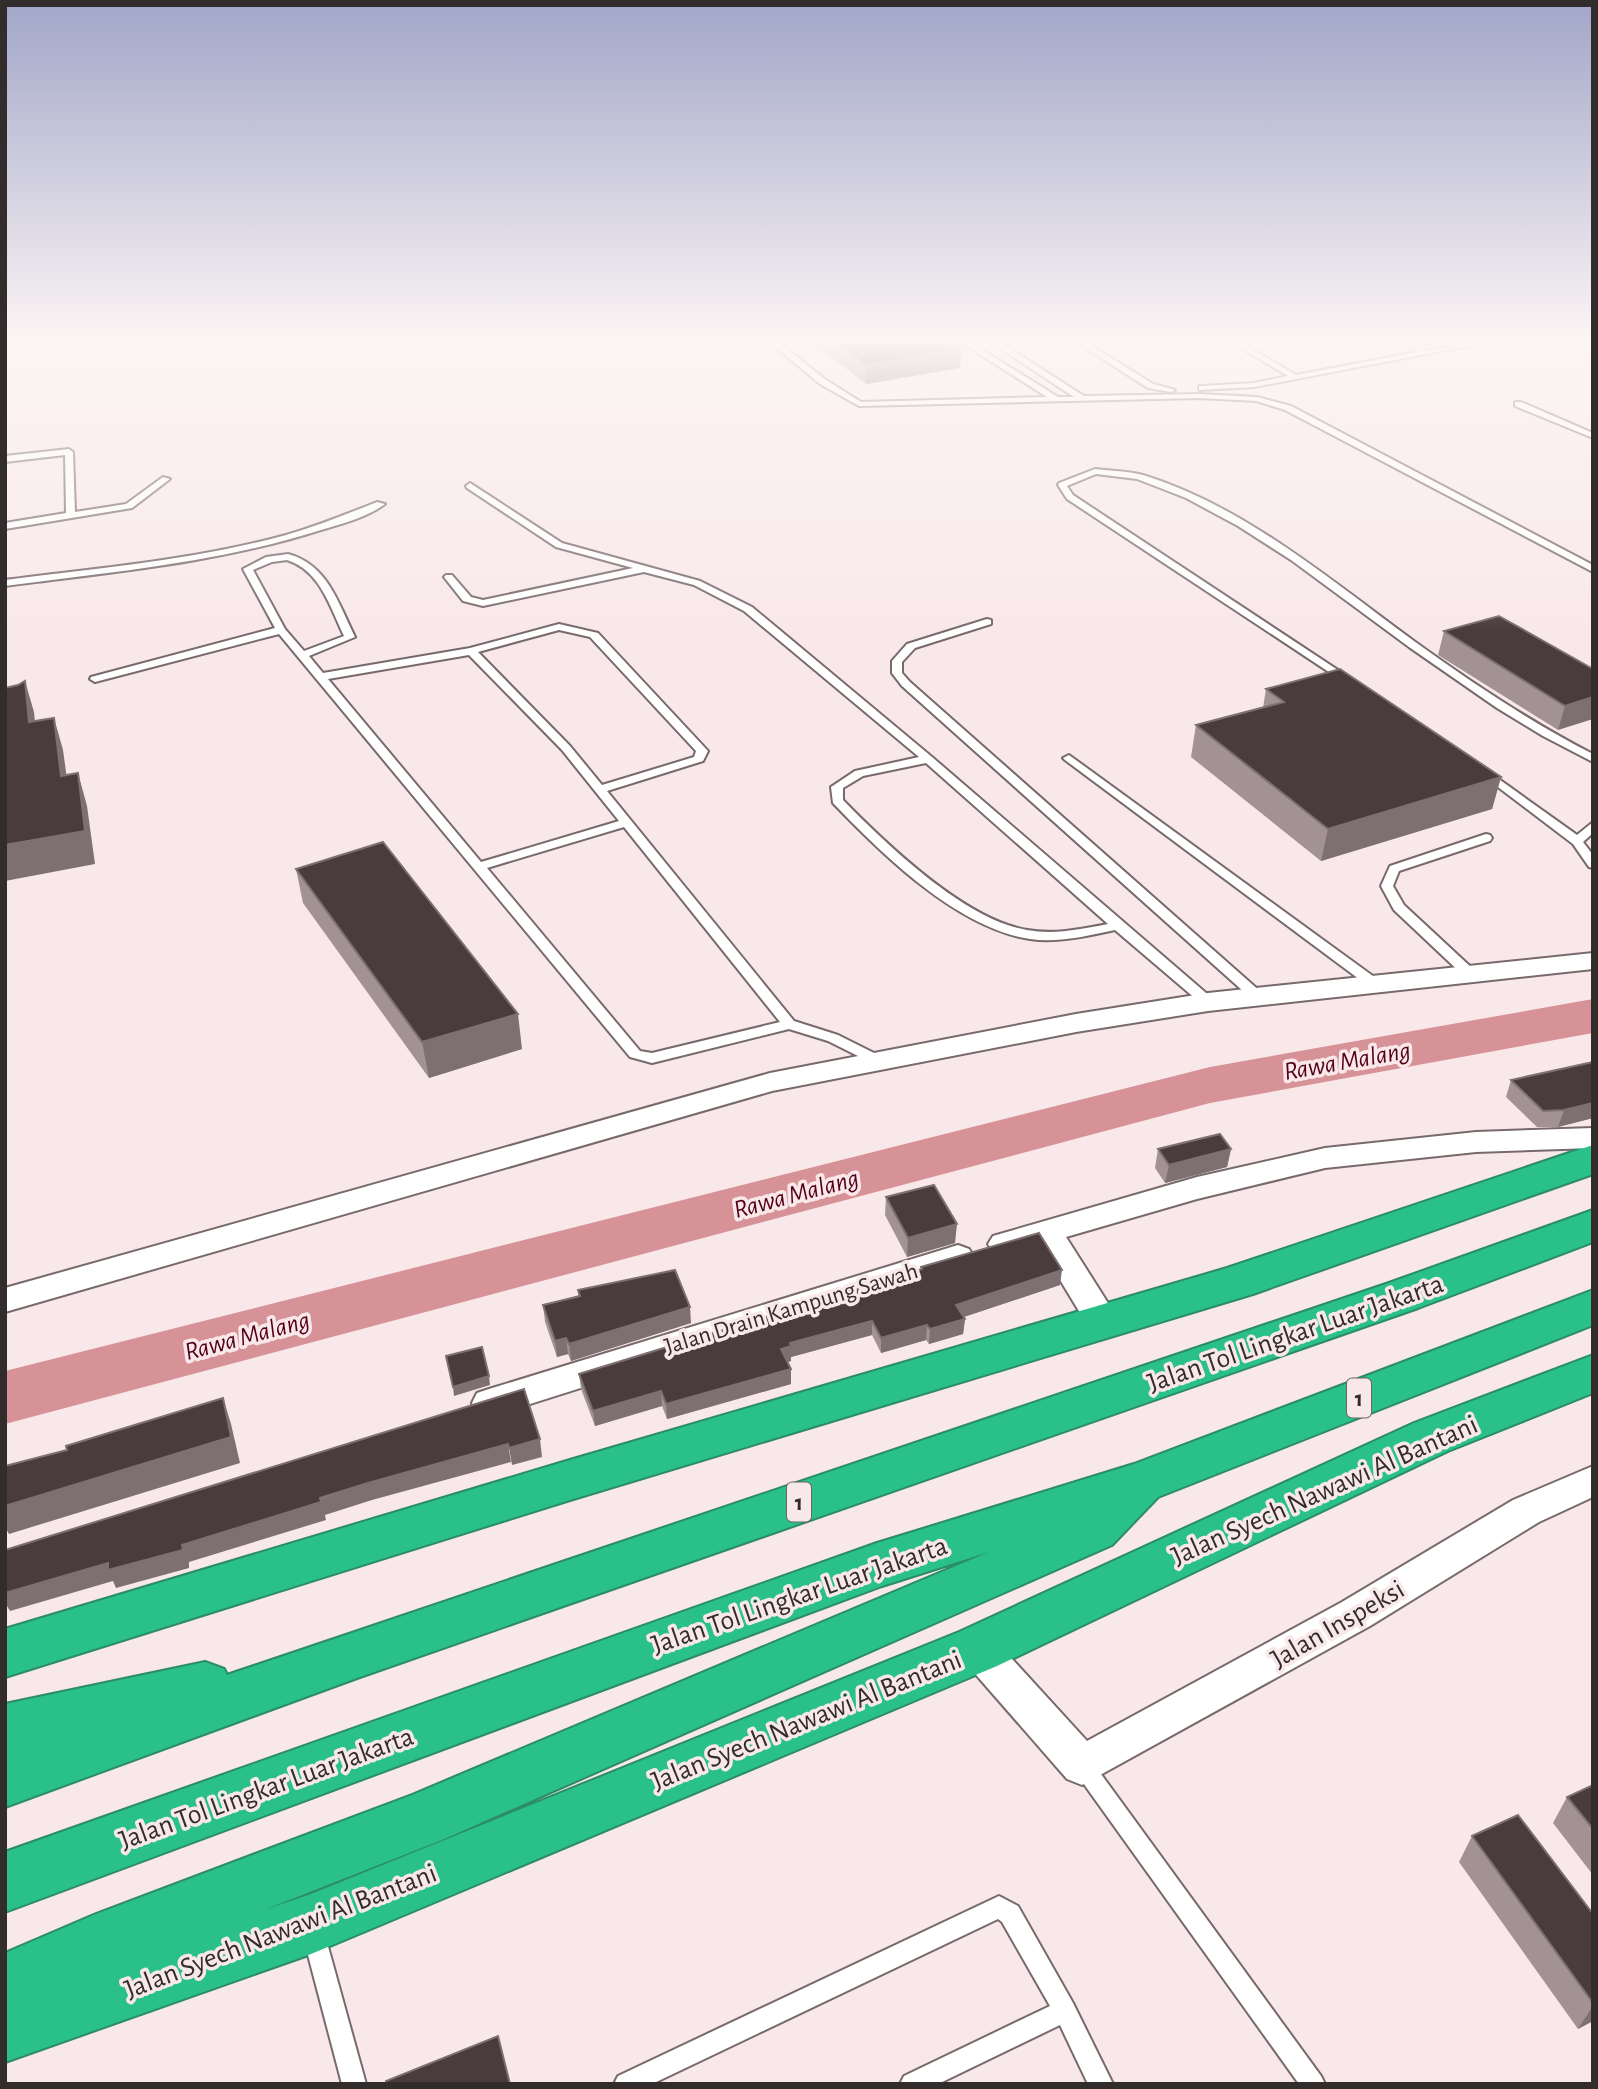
<svg xmlns="http://www.w3.org/2000/svg" width="1598" height="2089" font-family="'Alegreya Sans',sans-serif">
  <style>
    .lines { fill: none; stroke-linecap: round; stroke-linejoin: round }
    .river { fill: #d79298; fill-rule: evenodd }
    .lane-casing { stroke: #786a6b; stroke-width: 4 }
    .street-casing { stroke: #786a6b; stroke-width: 4 }
    .highway-casing { stroke: #2c8c69; stroke-width: 4 }
    .lane { fill: #fff; fill-rule: evenodd }
    .street { fill: #fff; fill-rule: evenodd }
    .highway { fill: #29c08a; fill-rule: evenodd }
    .wall { fill: #a29293 }
    .shaded-wall { fill: #7e7071 }
    .building { fill: #4a3c3d; stroke: #7e7071; stroke-width: 2 }
    .labels { text-anchor: middle; stroke-width: 7; stroke-linejoin: round; paint-order: stroke }
    .shield { fill: #f9e8e9; stroke: #6e6465; stroke-width: 2 }
    .shield-label { font-size: 23px; font-weight: bold; fill: #332c2d }
    .street-label { font-size: 24px; fill: #332c2d; stroke: #f9e8e9 }
    .water-label { font-size: 26px; font-style: italic; fill: #550119; stroke: #f9e8e9 }
    .near-street-label { font-size: 28px; fill: #332c2d; stroke: #f9e8e9 }
  </style>
  <rect width="100%" height="100%" fill="#f9e8e9"/>
  <g class="lines">
    <path class="river" d="M1593 999V1033L1210 1103 5 1424V1371L1210 1067Z"/>
    <defs>
      <g id="lane">
        <path d="M765 338H773L826 380 861 402 1047 397 954 338H963L1058 397H1074L984 338H993L1084 396 1199 394 1257 397 1291 406 1593 565V572L1285 410 1256 401 1199 398 859 406 820 384Z"/>
        <path d="M1070 338H1079L1153 384 1175 390 1171 392 1148 388Z"/>
        <path d="M1224 338H1233L1296 375 1417 352 1392 338H1402L1426 351 1493 338H1510L1254 387 1199 390V386H1202L1254 383 1288 376Z"/>
        <path d="M1515 402H1521L1593 433V438L1515 406Z"/>
        <path d="M69 449 73 452 75 512 126 504 163 477 170 479 132 508 5 529V523L66 513 65 455 5 462V456Z"/>
        <path d="M1095 469C1111 471 1128 471 1143 475 1244 506 1329 579 1414 641 1471 682 1530 722 1593 754V762L1543 736 1497 708 1409 647 1291 560 1238 526 1186 498 1137 479 1096 474 1067 486 1073 495 1353 680 1348 683 1344 682 1067 499 1058 485 1059 483Z"/>
        <path d="M470 483 562 543 700 581 752 607 932 757 1213 999 1215 1002 1213 1005H1203L1115 930C1087 936 1058 943 1030 939 957 928 882 854 833 803L831 787 855 771 919 757 744 611 694 585 644 572 483 606 463 601 444 577 446 575H452L471 597 483 600 633 568 556 547 467 488 466 486ZM926 763 1108 924C1082 929 1054 935 1027 930 965 920 886 844 843 800V788L863 776Z"/>
        <path d="M377 502 385 504C368 517 341 524 321 530 218 563 111 572 5 586V580C99 568 195 560 286 535 317 526 347 514 377 502Z"/>
        <path d="M288 554C328 565 338 603 355 637L309 656 323 673 470 648 559 624 598 633 708 751 703 761 607 791 794 1021 838 1035 882 1057 884 1060 882 1063H872L828 1041 789 1029 652 1063 630 1057 279 634 95 682 90 679 91 677 275 628 243 569 266 557ZM287 560C320 570 330 607 344 636L304 651 285 629 253 570 272 562ZM559 630 590 637 696 751 694 757 602 785 570 746 478 652ZM469 655 562 750 619 821 481 862 328 679ZM624 827 780 1022 652 1053 640 1051 487 868Z"/>
        <path d="M987 619 991 620V624L915 648 902 662V673L910 682 1262 993 1264 996 1262 999H1252L902 686 892 673V661L907 644Z"/>
        <path d="M1069 755 1377 979 1379 982 1377 985H1367L1065 760 1063 758Z"/>
        <path d="M1486 770 1577 835 1593 822V833L1583 842 1593 855V868L1589 867 1573 844 1482 775 1480 773Z"/>
        <path d="M1486 834 1490 835 1492 838 1490 841 1399 871 1393 886 1404 905 1474 970 1476 973 1469 977 1464 976 1394 910 1381 886 1390 866Z"/>
        <path d="M1083 1756 1090 1759 1321 2076 1325 2084H1299L1076 1773 1073 1766 1076 1759Z"/>
        <path d="M999 1896 1018 1906 1073 2003 1113 2084H1088L1060 2025 938 2084H900L904 2076 1050 2006 1002 1922 998 1919 652 2084H614L618 2076Z"/>
        <path d="M313 1921 321 1924 324 1932 366 2084H342L302 1932 305 1924Z"/>
      </g>
      <g id="street">
        <path d="M1593 953V969L1208 1011 1076 1032 772 1091 5 1312V1288L770 1073 1076 1014 1208 993Z"/>
        <path d="M1593 1128V1148L1476 1152 1325 1168 1197 1199 1066 1237 1120 1322 1115 1331 1103 1335 1091 1331 1039 1245 1004 1256 993 1252 988 1244 993 1236 1197 1177 1325 1148 1476 1132Z"/>
        <path d="M958 1245 969 1249 974 1257 969 1265 489 1417 477 1413 472 1403 477 1393 489 1389Z"/>
        <path d="M1593 1466V1497L1539 1522 1370 1626 1082 1785 1067 1779 964 1661 958 1649 964 1637 978 1631 992 1637 1087 1741 1342 1602 1513 1500Z"/>
      </g>
      <g id="highway">
        <path d="M1593 1145V1174L1253 1294 570 1500 5 1677V1629L570 1460 1227 1268Z"/>
        <path d="M1593 1210V1242L1418 1308 357 1678 5 1807V1704L205 1662 224 1669 227 1675 1386 1284Z"/>
        <path d="M1593 1290V1325L1158 1497 1112 1545 442 1840 264 1910 311 1894 959 1632 1414 1423 1593 1355V1393L1448 1451 997 1666 311 1954 5 2062V1953L96 1914 412 1795 989 1552 882 1586 5 1912V1852L877 1543 1134 1464Z"/>
      </g>
    </defs>
    <use href="#lane" class="lane-casing"/>
    <use href="#street" class="street-casing"/>
    <use href="#highway" class="highway-casing"/>
    <use href="#lane" class="lane"/>
    <use href="#street" class="street"/>
    <use href="#highway" class="highway"/>
  </g>
  <g class="wall">
    <path d="M806 338H945L961 349 960 368 866 384Z"/>
    <path d="M1444 631 1593 669 1558 730 1438 655Z"/>
    <path d="M1266 689 1501 777 1492 809 1321 861 1191 757 1196 725 1263 708Z"/>
    <path d="M296 869 522 1049 429 1078 303 903Z"/>
    <path d="M1593 1062V1118L1558 1127H1537L1506 1097 1511 1080Z"/>
    <path d="M1158 1149H1231L1227 1167 1165 1183 1155 1168Z"/>
    <path d="M886 1197 955 1243 907 1257 885 1215Z"/>
    <path d="M921 1267 1060 1285 963 1317 965 1319 963 1334 929 1344 926 1340 881 1353 872 1335 791 1357V1361L787 1362 791 1384 667 1419 662 1406 595 1426 581 1389 579 1374 921 1269Z"/>
    <path d="M578 1290 691 1323 571 1361 568 1354 557 1357 545 1322 543 1305 578 1296Z"/>
    <path d="M1593 1785V1875L1553 1823 1567 1797Z"/>
    <path d="M1472 1836 1593 1914V2021L1578 2029 1459 1862Z"/>
  </g>
  <g class="shaded-wall">
    <path d="M961 349 960 368 866 384V365Z"/>
    <path d="M5 648 8 709 5 710Z"/>
    <path d="M25 681 34 712 38 754 29 722Z"/>
    <path d="M1593 697V719L1558 730 1565 706Z"/>
    <path d="M54 718 63 750 71 808 61 776Z"/>
    <path d="M78 773 87 806 95 864 5 881V845Z"/>
    <path d="M1501 777 1492 809 1321 861 1328 829Z"/>
    <path d="M518 1014 522 1049 429 1078 422 1042Z"/>
    <path d="M1593 1103V1118L1558 1127 1564 1110Z"/>
    <path d="M1231 1149 1227 1167 1165 1183 1169 1165Z"/>
    <path d="M957 1224 955 1243 907 1257 908 1238Z"/>
    <path d="M1062 1270 1060 1285 955 1320 956 1305Z"/>
    <path d="M690 1307 691 1323 571 1361 569 1344Z"/>
    <path d="M965 1319 963 1334 929 1344 930 1329Z"/>
    <path d="M872 1321V1335L791 1357V1361L781 1364V1349L790 1343Z"/>
    <path d="M927 1325 926 1340 881 1353V1338Z"/>
    <path d="M566 1338 568 1354 557 1357 555 1341Z"/>
    <path d="M791 1369V1384L667 1419 666 1404Z"/>
    <path d="M489 1376 490 1385 454 1396 453 1387Z"/>
    <path d="M661 1391 662 1406 595 1426 593 1411Z"/>
    <path d="M223 1398 231 1424 240 1463 9 1534 5 1527V1506Z"/>
    <path d="M540 1439 542 1457 512 1465 509 1448Z"/>
    <path d="M508 1444 511 1462 372 1500 325 1515 326 1520 189 1562V1568L116 1588 113 1581 10 1611 7 1606H5V1593L108 1563 182 1545 368 1483Z"/>
    <path d="M1593 2006V2021L1578 2029Z"/>
  </g>
  <g class="building">
    <path d="M831 338H945L961 349 866 365Z"/>
    <path d="M1499 616 1593 669V697L1565 706 1444 631Z"/>
    <path d="M1340 669 1501 777 1328 829 1196 725 1284 702 1266 689Z"/>
    <path d="M25 681 29 722 54 718 61 776 78 773 85 831 5 845V688L18 685Z"/>
    <path d="M383 842 518 1014 422 1042 296 869Z"/>
    <path d="M1593 1062V1103L1564 1110 1543 1111 1511 1080Z"/>
    <path d="M1220 1134 1231 1149 1169 1165 1158 1149Z"/>
    <path d="M934 1185 957 1224 908 1238 886 1197Z"/>
    <path d="M1039 1233 1062 1270 956 1305 965 1319 930 1329 927 1325 881 1338 872 1321 790 1343 791 1346 781 1349 791 1369 666 1404 661 1391 593 1411 579 1374 922 1269 921 1267 928 1265Z"/>
    <path d="M675 1270 690 1307 569 1344 566 1338 555 1341 543 1305 580 1296 578 1290Z"/>
    <path d="M482 1347 489 1376 453 1387 446 1356Z"/>
    <path d="M524 1389 540 1439 509 1448 508 1444 368 1483 320 1498 321 1502 182 1545 183 1550 108 1570V1563L5 1593V1550Z"/>
    <path d="M223 1398 231 1437 5 1506V1466L67 1450 66 1446Z"/>
    <path d="M1593 1785V1829L1567 1797Z"/>
    <path d="M1518 1815 1593 1914V2003L1472 1836Z"/>
    <path d="M498 2036 510 2084H387L386 2081Z"/>
  </g>
  <linearGradient id="sky" x2="0" y2="1"><stop stop-color="#a1a6c8"/><stop offset="0.54" stop-color="#fcf5f5"/><stop offset="1" stop-color="#fcf5f5" stop-opacity="0"/></linearGradient>
  <rect width="1598" height="631" fill="url(#sky)"/>
  <g class="labels">
    <g class="shield">
      <rect x="1347" y="1378.5" width="24" height="39" rx="5"/>
      <rect x="787" y="1482.5" width="24" height="39" rx="5"/>
    </g>
    <g class="shield-label">
      <text x="1359" y="1406">1</text>
      <text x="799" y="1510">1</text>
    </g>
    <g class="street-label">
      <text transform="translate(791 1308) rotate(-17)" y="8">Jalan Drain Kampung Sawah</text>
    </g>
    <g class="water-label">
      <text transform="translate(1347 1060) rotate(-10)" y="9">Rawa Malang</text>
      <text transform="translate(796 1193) rotate(-15)" y="9">Rawa Malang</text>
      <text transform="translate(247 1335) rotate(-15)" y="9">Rawa Malang</text>
    </g>
    <g class="near-street-label">
      <text transform="translate(1295 1332) rotate(-19)" y="10">Jalan Tol Lingkar Luar Jakarta</text>
      <text transform="translate(1324 1489) rotate(-24)" y="10">Jalan Syech Nawawi Al Bantani</text>
      <text transform="translate(799 1594) rotate(-19)" y="10">Jalan Tol Lingkar Luar Jakarta</text>
      <text transform="translate(1337 1623) rotate(-30)" y="10">Jalan Inspeksi</text>
      <text transform="translate(806 1719) rotate(-22)" y="10">Jalan Syech Nawawi Al Bantani</text>
      <text transform="translate(266 1787) rotate(-20)" y="10">Jalan Tol Lingkar Luar Jakarta</text>
      <text transform="translate(280 1930) rotate(-21)" y="10">Jalan Syech Nawawi Al Bantani</text>
    </g>
  </g>
  <rect width="1598" height="2089" fill="none" stroke="#332c2d" stroke-width="14"/>
</svg>
